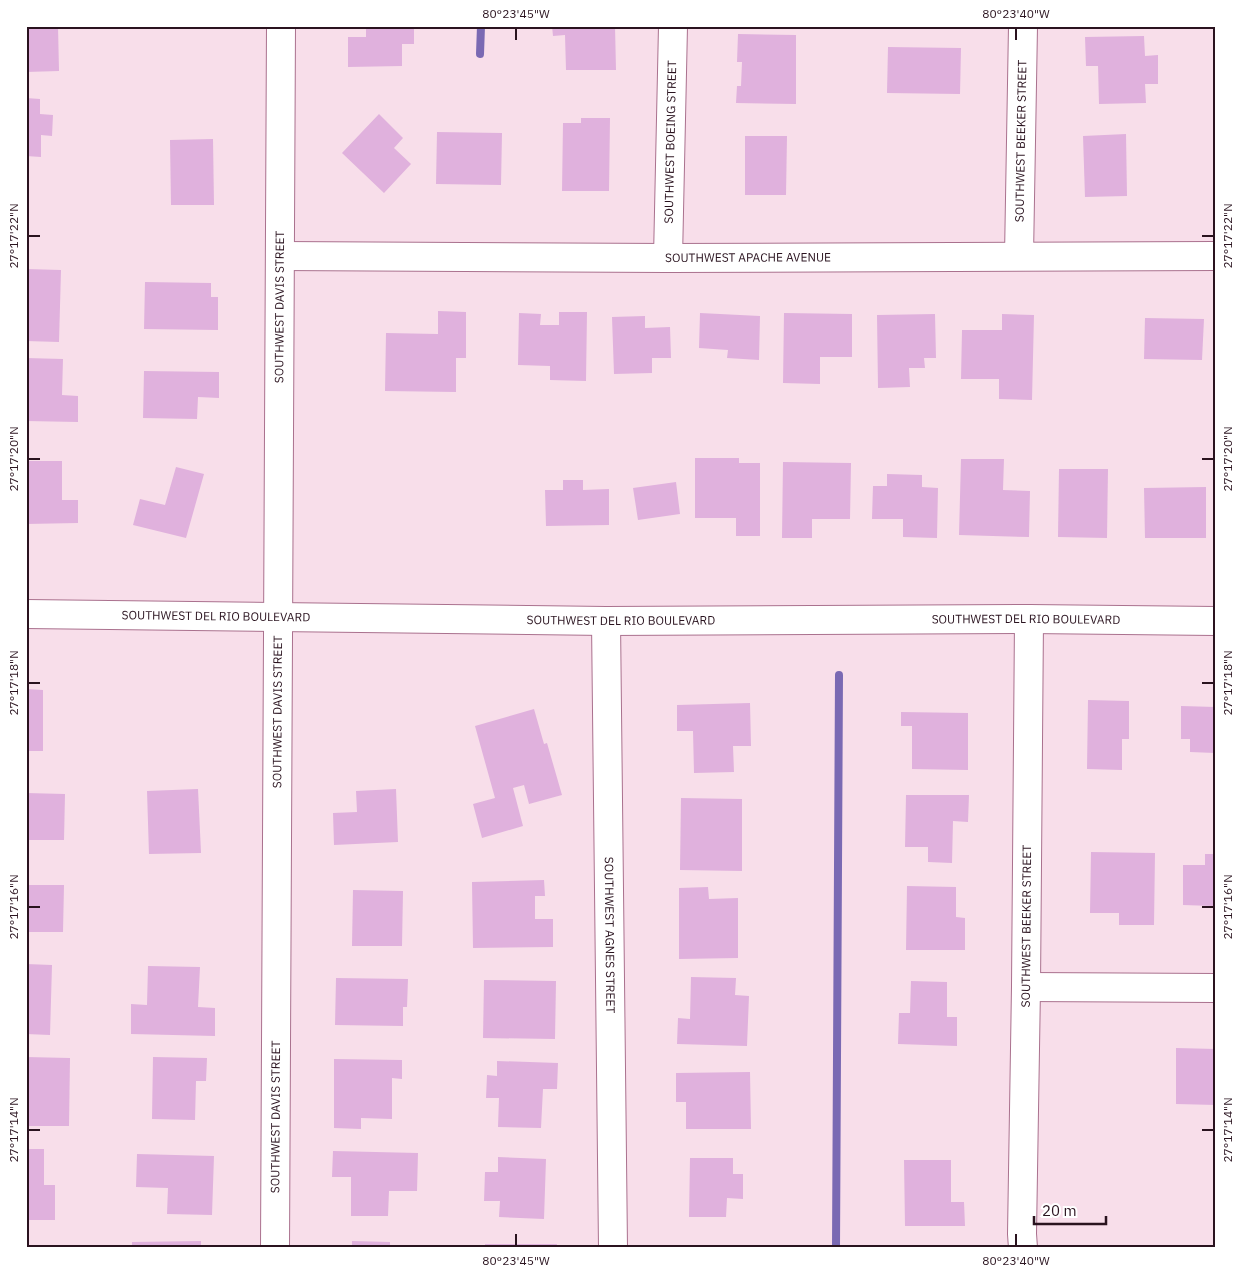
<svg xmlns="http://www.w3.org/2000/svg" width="1242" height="1274" font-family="'IBM Plex Sans',sans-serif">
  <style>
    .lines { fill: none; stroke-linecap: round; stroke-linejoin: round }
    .stream { stroke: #7a69b3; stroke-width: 8 }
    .building { fill: #e0b1dd }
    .minor-casing { stroke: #aa718e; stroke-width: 30 }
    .tertiary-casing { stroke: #aa718e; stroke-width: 30 }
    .minor { stroke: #fff; stroke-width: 28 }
    .tertiary { stroke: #fff; stroke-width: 28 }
    .ticks { fill: none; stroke: #2a131f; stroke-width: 2 }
    .labels { text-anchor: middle; stroke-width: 4; stroke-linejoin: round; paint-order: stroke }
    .street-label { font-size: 12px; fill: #2a131f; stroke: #fff }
    .neatline { fill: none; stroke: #2a131f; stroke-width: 2 }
    .ticks-label { font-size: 12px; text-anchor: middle; fill: #2a131f }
  </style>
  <rect width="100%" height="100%" fill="#f8deea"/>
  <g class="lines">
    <g class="stream">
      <path d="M480 54 481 26"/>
      <path d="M836 1248 839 675"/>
    </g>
  </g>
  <g class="building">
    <path d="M26 26H58L59 71 26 72Z"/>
    <path d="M366 26H414V44H402V66L348 67V37H366Z"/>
    <path d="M552 26H615L616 70H566L565 35 553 36Z"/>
    <path d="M738 34 796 35V104L736 103 737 86H741L742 62H737Z"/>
    <path d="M1144 36 1145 56 1158 55V84H1145L1146 103 1099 104 1098 66H1086L1085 37Z"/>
    <path d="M888 47 961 48 960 94 887 93Z"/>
    <path d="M26 98 40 99V114L53 115 52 136 41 135V157L26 156Z"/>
    <path d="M379 114 403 138 394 148 411 164 384 193 342 153Z"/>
    <path d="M581 118H610L609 191H562L563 123H581Z"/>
    <path d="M437 132 502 133 501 185 436 184Z"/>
    <path d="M1126 134 1127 196 1085 197 1083 136Z"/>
    <path d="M745 136H787L786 195H745Z"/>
    <path d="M213 139 214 205H171L170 140Z"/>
    <path d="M26 269 61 270 59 342 26 341Z"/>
    <path d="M145 282 211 283V297H218V330L144 329Z"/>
    <path d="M438 311 466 312V358H456V392L385 391 386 333 438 334Z"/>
    <path d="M559 312H587L586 381 550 380V366L518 365 519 313 541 314 540 325H559Z"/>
    <path d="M700 313 760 316 759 360 727 358 728 350 699 348Z"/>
    <path d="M784 313 852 314V357H820V384L783 383Z"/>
    <path d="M935 314 936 358H924L925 368H909L910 387 878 388 877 315Z"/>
    <path d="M1002 314 1034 315 1032 400 999 399V379H961L962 330H1002Z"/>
    <path d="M645 316V328L670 327 671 358H652V373L614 374 612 317Z"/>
    <path d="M1145 318 1204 319 1202 360 1144 359Z"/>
    <path d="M26 358 63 359 62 395 78 396V422L26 421Z"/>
    <path d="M144 371 219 372V398L198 397 197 419 143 418Z"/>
    <path d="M695 458H739V463H760V536H736V518H695Z"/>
    <path d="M961 459H1004L1003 490 1030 491 1029 537 959 535Z"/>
    <path d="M26 461H62V500H78V523L26 524Z"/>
    <path d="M783 462 851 463 850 519H812V538H782Z"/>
    <path d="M176 467 204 474 186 538 133 525 140 499 165 505Z"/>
    <path d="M1059 469H1108L1107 538 1058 537Z"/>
    <path d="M887 474 922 475V487L938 488 937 538 903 537V519H872L873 486H887Z"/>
    <path d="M563 480H583V490L609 489V525L546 526 545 490H563Z"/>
    <path d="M676 482 680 514 638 520 633 488Z"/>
    <path d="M1206 487V538H1145L1144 488Z"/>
    <path d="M26 689 43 690V751H26Z"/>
    <path d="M1088 700 1129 701V739H1122V770L1087 769Z"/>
    <path d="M750 703 751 746H733L734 772 694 773 693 731H677V705Z"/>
    <path d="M1181 706 1216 707 1215 753 1190 752V739H1181Z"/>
    <path d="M534 709 544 744 547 743 562 795 529 804 524 785 513 788 523 826 482 838 473 804 495 798 475 726Z"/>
    <path d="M901 712 968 713V770L912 769V726H901Z"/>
    <path d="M198 789 201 853 149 854 147 791Z"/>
    <path d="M396 789 398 842 334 845 333 813 357 812 356 791Z"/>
    <path d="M26 793 65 794 64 840H26Z"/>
    <path d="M906 795H969L968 822 953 821 952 863 928 862V847H905Z"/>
    <path d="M681 798 742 799V871L680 870Z"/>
    <path d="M1091 852 1155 853 1154 925H1119V913H1090Z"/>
    <path d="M1205 854H1216V925H1213V906L1183 905V865H1205Z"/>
    <path d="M544 880 545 896H535V919H553V947L473 948 472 882Z"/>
    <path d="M26 885H64L63 932H26Z"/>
    <path d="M907 886 956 887V917L965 918V950H906Z"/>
    <path d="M708 887 709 899 738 898V958L679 959V888Z"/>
    <path d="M353 890 403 891 402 946H352Z"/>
    <path d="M26 964 52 965 50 1035 26 1034Z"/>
    <path d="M148 966 200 967 198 1007 215 1008V1036L131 1034V1004L147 1005Z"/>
    <path d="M691 977 736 978 735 995 749 996 747 1046 677 1044 678 1018 690 1019Z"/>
    <path d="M336 978 408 979 407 1007H403V1026L335 1025Z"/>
    <path d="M484 980 556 981 555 1039 483 1038Z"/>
    <path d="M911 981 947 982V1017H957V1046L898 1044 899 1013H910Z"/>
    <path d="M1176 1048 1216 1049V1105L1176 1104Z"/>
    <path d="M26 1057 70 1058 69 1126H26Z"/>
    <path d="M153 1057 207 1058 206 1081H196L195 1120 152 1119Z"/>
    <path d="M334 1059 402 1060V1079L392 1078V1119L361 1118V1129L334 1128Z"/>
    <path d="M497 1061 558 1063 557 1089H543L541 1128 498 1127 499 1098H486L487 1075 497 1076Z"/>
    <path d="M750 1072 751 1129H686V1102H676V1073Z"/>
    <path d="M26 1149H44V1185H55V1220H26Z"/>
    <path d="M333 1151 418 1153 417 1191H389L388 1216H351V1177H332Z"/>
    <path d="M137 1154 214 1156 212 1215 167 1214 168 1188 136 1187Z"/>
    <path d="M498 1157 546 1159 544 1219 499 1217 500 1201H484L485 1172H498Z"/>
    <path d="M690 1158H733V1174H743V1199L727 1198 726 1217H689Z"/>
    <path d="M904 1160H951V1202H964L965 1226H905Z"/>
    <path d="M201 1241V1248H132V1242Z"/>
    <path d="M352 1241 390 1242V1248H352Z"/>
    <path d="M485 1244H557L556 1248H485Z"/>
  </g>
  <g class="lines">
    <defs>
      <g id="minor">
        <path id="s1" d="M280 256 668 258 1216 256"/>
        <path id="s2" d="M1019 256 1023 26"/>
        <path id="s3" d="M668 258 673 26"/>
        <path id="s4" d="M606 621 613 1248"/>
        <path d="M1026 987 1216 988"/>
        <path id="s5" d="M275 1248 281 26"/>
        <path id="s6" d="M1023 1248 1022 1234 1026 987 1029 619"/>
      </g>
      <g id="tertiary">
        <path id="s7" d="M26 614 606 621 1029 619 1216 621"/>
      </g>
    </defs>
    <use href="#minor" class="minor-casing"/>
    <use href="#tertiary" class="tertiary-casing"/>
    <use href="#minor" class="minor"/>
    <use href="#tertiary" class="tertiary"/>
  </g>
  <path class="ticks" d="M516 28V40M1016 28V40M28 236H40M1202 236H1214M28 459H40M1202 459H1214M28 683H40M1202 683H1214M28 907H40M1202 907H1214M28 1130H40M1202 1130H1214M516 1234V1246M1016 1234V1246"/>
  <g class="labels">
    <g class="street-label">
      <text dy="4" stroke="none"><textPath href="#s2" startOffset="115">SOUTHWEST BEEKER STREET</textPath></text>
      <text dy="4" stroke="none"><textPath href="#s3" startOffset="116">SOUTHWEST BOEING STREET</textPath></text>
      <text dy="4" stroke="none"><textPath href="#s1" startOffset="468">SOUTHWEST APACHE AVENUE</textPath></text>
      <text dy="4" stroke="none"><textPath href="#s5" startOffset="941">SOUTHWEST DAVIS STREET</textPath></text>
      <text dy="4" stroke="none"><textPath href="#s7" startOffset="190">SOUTHWEST DEL RIO BOULEVARD</textPath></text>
      <text dy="4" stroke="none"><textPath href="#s7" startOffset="595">SOUTHWEST DEL RIO BOULEVARD</textPath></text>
      <text dy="4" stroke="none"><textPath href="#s7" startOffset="1000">SOUTHWEST DEL RIO BOULEVARD</textPath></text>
      <text dy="4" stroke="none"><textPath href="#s5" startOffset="536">SOUTHWEST DAVIS STREET</textPath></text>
      <text dy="4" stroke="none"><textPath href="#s6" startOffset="322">SOUTHWEST BEEKER STREET</textPath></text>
      <text dy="4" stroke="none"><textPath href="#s4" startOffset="314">SOUTHWEST AGNES STREET</textPath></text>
      <text dy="4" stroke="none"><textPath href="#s5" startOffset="131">SOUTHWEST DAVIS STREET</textPath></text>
    </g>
  </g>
  <rect width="1242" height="1274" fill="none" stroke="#ffffff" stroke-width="55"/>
  <path d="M1034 1216v8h72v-8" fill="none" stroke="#2a131f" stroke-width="2.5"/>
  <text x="1042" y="1216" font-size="15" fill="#2a131f" stroke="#ffffff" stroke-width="4" paint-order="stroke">20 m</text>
  <rect x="28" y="28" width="1186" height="1218" class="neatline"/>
  <g class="ticks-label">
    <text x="516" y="18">80°23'45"W</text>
    <text x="1016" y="18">80°23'40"W</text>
    <text transform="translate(14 236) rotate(-90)" y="4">27°17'22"N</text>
    <text transform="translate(1228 236) rotate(-90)" y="4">27°17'22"N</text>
    <text transform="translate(14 459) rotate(-90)" y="4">27°17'20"N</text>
    <text transform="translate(1228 459) rotate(-90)" y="4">27°17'20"N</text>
    <text transform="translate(14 683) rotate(-90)" y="4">27°17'18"N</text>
    <text transform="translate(1228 683) rotate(-90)" y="4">27°17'18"N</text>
    <text transform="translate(14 907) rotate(-90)" y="4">27°17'16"N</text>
    <text transform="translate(1228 907) rotate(-90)" y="4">27°17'16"N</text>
    <text transform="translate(14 1130) rotate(-90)" y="4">27°17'14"N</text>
    <text transform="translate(1228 1130) rotate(-90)" y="4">27°17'14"N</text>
    <text x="516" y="1265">80°23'45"W</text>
    <text x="1016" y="1265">80°23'40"W</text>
  </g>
</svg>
